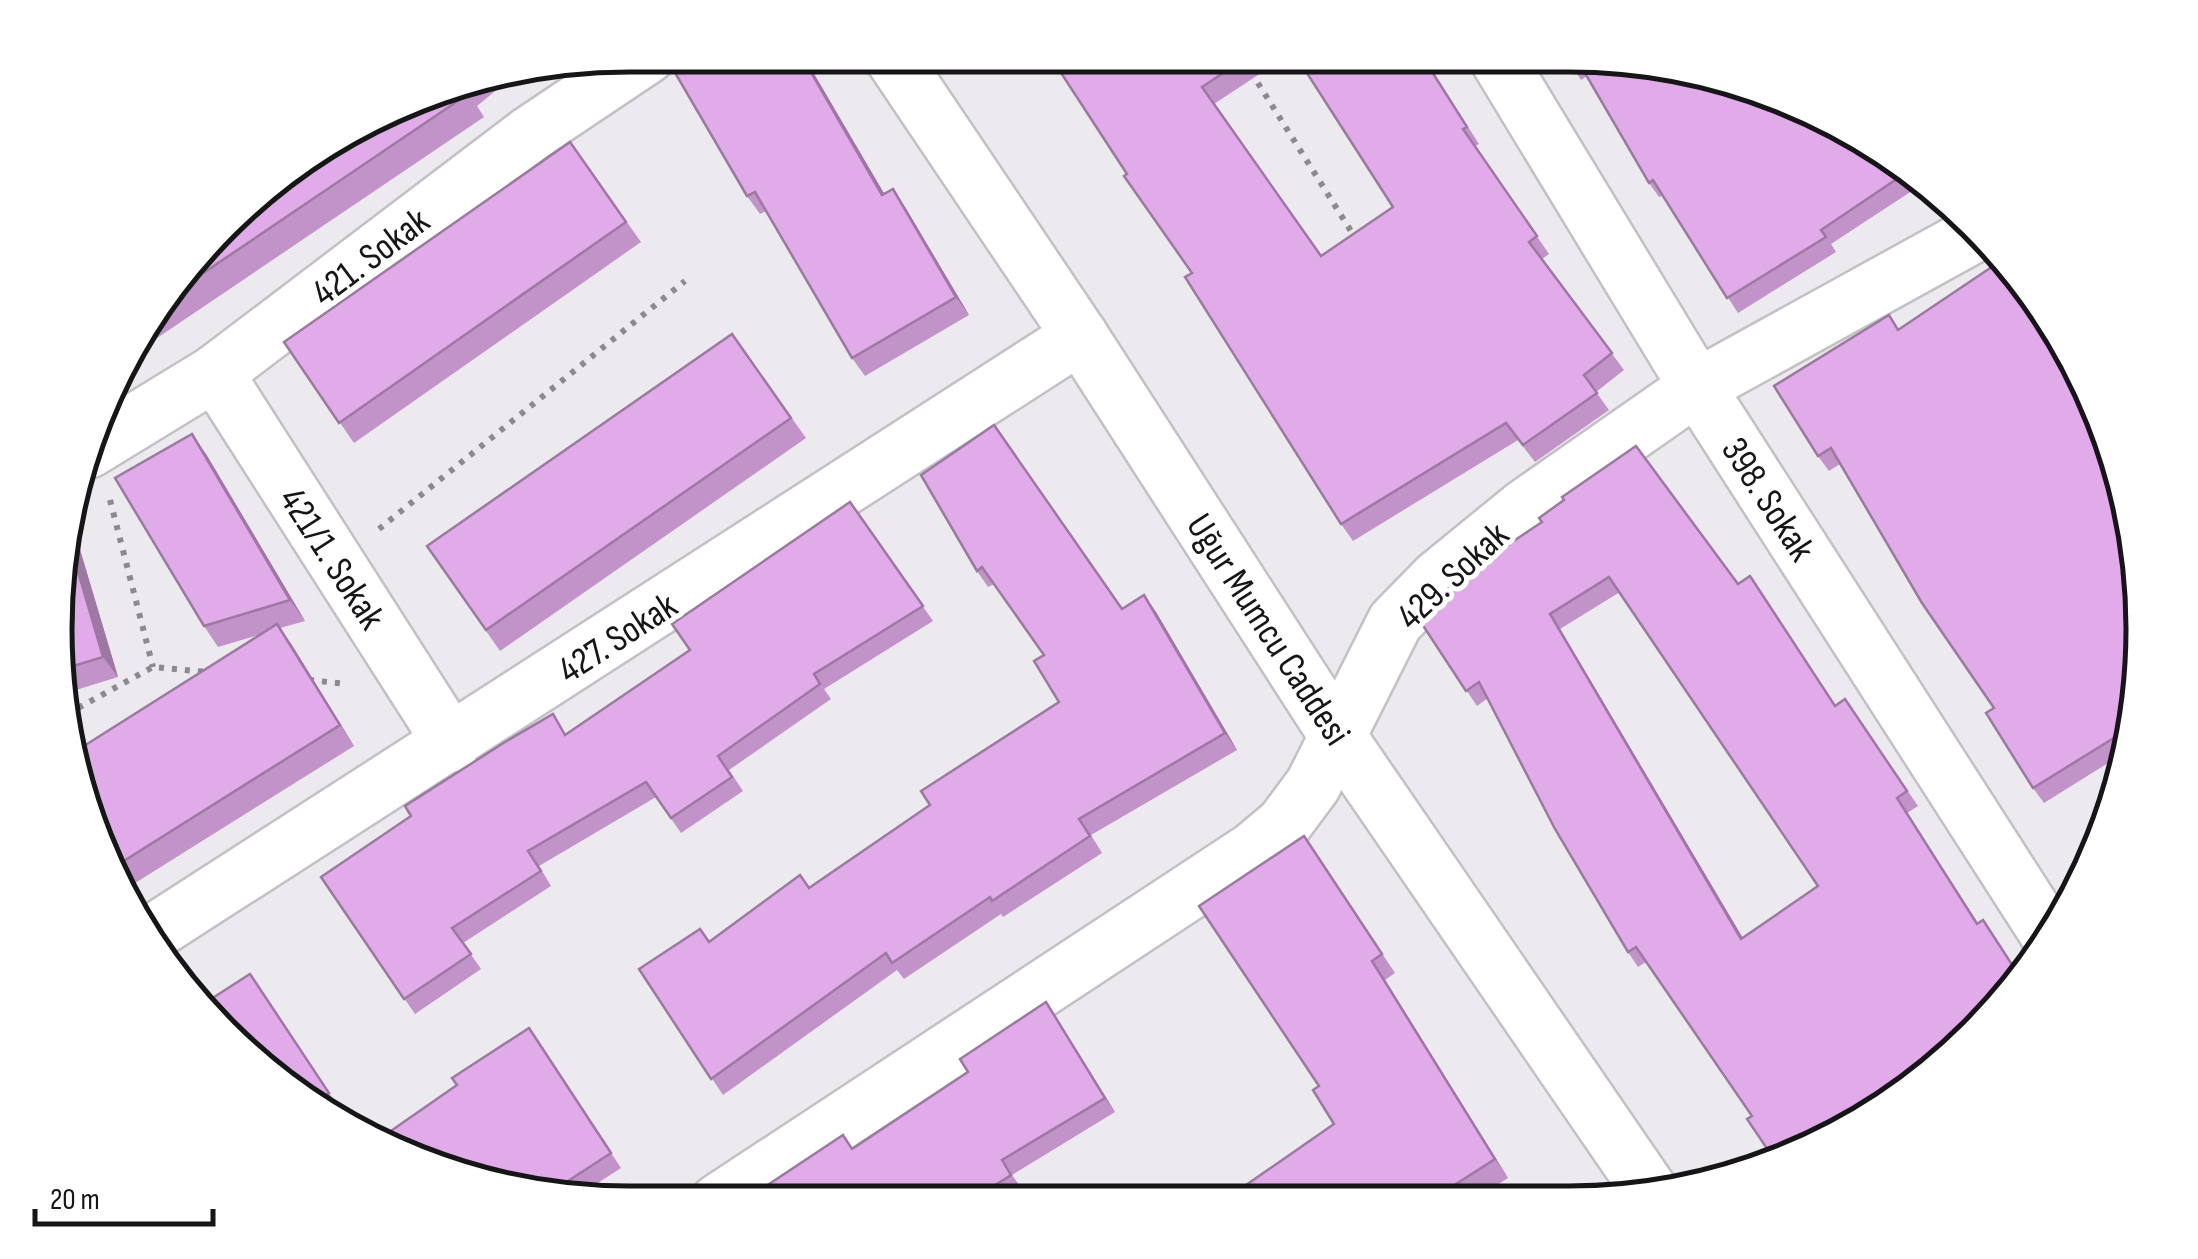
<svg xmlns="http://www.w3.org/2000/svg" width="2198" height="1259" font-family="'Sofia Sans Condensed',sans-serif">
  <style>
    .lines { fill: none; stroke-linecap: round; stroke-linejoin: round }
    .minor-casing { stroke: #c3c0c6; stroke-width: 60 }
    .tertiary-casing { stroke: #c3c0c6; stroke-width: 60 }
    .path { stroke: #8c8a8e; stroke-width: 6; stroke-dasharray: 5 8; stroke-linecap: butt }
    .minor { stroke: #fff; stroke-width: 55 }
    .tertiary { stroke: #fff; stroke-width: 55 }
    .wall { fill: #c193c8; fill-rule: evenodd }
    .shaded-wall { fill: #9d78a2 }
    .building { fill: #e0abe8; stroke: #9d78a2; stroke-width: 2.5; fill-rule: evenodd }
    .labels { text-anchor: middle; stroke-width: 10; stroke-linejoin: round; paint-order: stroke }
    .street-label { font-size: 38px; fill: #161517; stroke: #fff }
    .rim { fill: none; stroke: #161517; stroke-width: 5 }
  </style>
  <rect width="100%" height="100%" fill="#ece9ef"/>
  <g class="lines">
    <defs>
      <g id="minor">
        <path d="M1496 56 1697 387 2050 937"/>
        <path d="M215 373 452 744"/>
        <path d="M89 450 215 373 530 134 648 55"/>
        <path d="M151 934 1080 336"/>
        <path d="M718 1202 1253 850 1284 824 1313 785 1395 622 1438 578 1525 507 1697 387 1973 235"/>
      </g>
      <path id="tertiary" d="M891 55 1080 336 1337 735 1654 1197"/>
    </defs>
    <use href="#minor" class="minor-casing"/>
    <use href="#tertiary" class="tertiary-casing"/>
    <g class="path">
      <path d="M1251 72 1356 239"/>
      <path d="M110 500 153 667"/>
      <path d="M379 529 685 281"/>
      <path d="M309 680 347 684"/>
      <path d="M67 714 153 667 207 672"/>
    </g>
    <use href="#minor" class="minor"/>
    <use href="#tertiary" class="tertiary"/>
  </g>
  <g class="wall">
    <path d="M803 55 884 194 905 207 969 315 865 376 852 358 766 211 760 214 747 196Z"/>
    <path d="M1050 56H1287L1214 104 1321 256 1393 207 1423 56 1479 144 1475 146 1549 254 1542 259 1624 370 1596 392 1609 410 1535 462 1518 440 1353 541 1341 524 1192 273Z"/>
    <path d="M1566 56 1856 132 1918 187 1831 244 1836 252 1738 313 1662 196 1659 197 1649 183 1587 76 1581 80Z"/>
    <path d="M517 73 477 106 484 117 132 355 152 310 280 173 445 85Z"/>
    <path d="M570 142 641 242 354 443 284 342Z"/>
    <path d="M1889 315 2138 705 2121 755 2044 803 2033 788 1994 708 1840 464 1829 471 1818 456Z"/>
    <path d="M732 334 806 438 500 651 427 546Z"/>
    <path d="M206 454 305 621 280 628 354 746 124 890 99 849 262 634 218 647 204 626Z"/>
    <path d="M921 475 1122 609 1156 612 1237 750 1091 835 1102 853 1003 917 1001 914 904 979 897 970 723 1095 639 969 709 942 809 888 930 805 1059 702 1044 655 994 584 988 587 977 571Z"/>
    <path d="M850 502 933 621 824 689 831 699 729 770 743 791 681 833 656 797 539 866 551 886 463 943 481 969 415 1014 321 877 411 816 566 734 690 650Z"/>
    <path d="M1542 522 1738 584 1835 705 1845 699 1918 806 1907 813 1978 923 1752 1116 1646 962 1638 967 1628 952 1488 698 1477 706 1418 618ZM1620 592 1818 886 1743 938 1560 629Z"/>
    <path d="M70 532 78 543 118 677 63 694 56 666Z"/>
    <path d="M1304 836 1395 973 1385 980 1508 1178 1474 1200 1223 1201 1334 1124 1319 1086Z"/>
    <path d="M250 974 339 1108 328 1115 197 1008Z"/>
    <path d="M1046 1002 1115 1112 1012 1175 1022 1189 1003 1201 742 1202 852 1148 968 1072Z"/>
    <path d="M529 1028 621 1168 573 1199 445 1174 457 1085Z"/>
  </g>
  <g class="shaded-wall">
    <path d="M801 55H803L895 212 882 195Z"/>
    <path d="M893 189 905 207 969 315 956 297Z"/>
    <path d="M192 434 206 454 305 621 290 600Z"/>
    <path d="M70 532 78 543 118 677 103 657 69 541Z"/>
    <path d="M1144 595 1156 612 1237 750 1225 733Z"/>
    <path d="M1550 614 1560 629 1752 954 1741 939Z"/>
    <path d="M277 624 292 645 354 746 340 725Z"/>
    <path d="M1372 961 1385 980 1508 1178 1495 1159Z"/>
    <path d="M1046 1002 1056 1017 1115 1112 1105 1098Z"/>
  </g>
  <g class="building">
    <path d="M674 55H801L882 195 893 189 956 297 852 358 755 192 747 196 667 59Z"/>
    <path d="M1050 56H1249L1202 87 1321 256 1393 207 1296 56H1422L1467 127 1463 129 1537 236 1529 242 1612 353 1584 375 1597 393 1523 445 1506 423 1341 524 1185 277 1192 273 1124 176 1127 174Z"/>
    <path d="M1566 56H1606L1753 85 1856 132 1904 174 1821 230 1826 237 1727 298 1653 180 1649 183 1578 61 1571 65Z"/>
    <path d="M461 83 468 94 159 303 280 173 445 85Z"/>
    <path d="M570 142 626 222 339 423 284 342Z"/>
    <path d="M2002 260 2025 280 2124 481 2138 705 2130 728 2033 788 1986 713 1994 708 1922 603 1831 448 1818 456 1774 386 1889 315 1898 330Z"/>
    <path d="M732 334 791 418 486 630 427 546Z"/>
    <path d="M994 425 1122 609 1144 595 1225 733 1079 819 1090 836 992 901 990 897 892 963 886 953 711 1079 639 969 700 929 709 942 800 875 809 888 930 805 921 791 1059 702 1034 661 1044 655 982 567 977 571 921 475Z"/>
    <path d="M192 434 290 600 204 626 115 478Z"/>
    <path d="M1636 446 1738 584 1750 576 1835 706 1845 699 1907 791 1897 798 1977 924 1983 920 2020 977 1975 1035 1887 1108 1776 1162 1747 1119 1752 1116 1636 947 1628 952 1555 829 1479 682 1466 691 1418 618 1460 577 1542 522 1539 518 1564 500 1562 497ZM1609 577 1818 886 1741 939 1550 614Z"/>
    <path d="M850 502 923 606 814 674 820 684 718 756 732 777 671 818 646 782 528 851 541 871 452 928 471 954 404 999 321 877 411 816 405 806 505 742 553 714 565 735 690 650 672 624Z"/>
    <path d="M69 541 103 657 57 671 56 666Z"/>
    <path d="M277 624 340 725 111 869 99 849 76 751Z"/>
    <path d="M1304 836 1382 954 1372 961 1495 1159 1431 1200 1223 1201 1334 1124 1313 1090 1319 1086 1199 906Z"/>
    <path d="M250 974 329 1093 313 1103 197 1008Z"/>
    <path d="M1046 1002 1105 1098 1002 1160 1011 1175 970 1201 926 1202 921 1195 911 1202H742L843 1135 852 1149 968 1072 960 1059Z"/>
    <path d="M529 1028 611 1153 548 1194 445 1174 375 1142 457 1085 452 1078Z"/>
    <path d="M1148 1192 1154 1201H1134Z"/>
  </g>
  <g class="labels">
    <g class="street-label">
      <text transform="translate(370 256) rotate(-37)" y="13">421. Sokak</text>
      <text transform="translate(1769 499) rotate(57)" y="13">398. Sokak</text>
      <text transform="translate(333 558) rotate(57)" y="13">421/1. Sokak</text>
      <text transform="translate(1452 575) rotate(-43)" y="13">429. Sokak</text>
      <text transform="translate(1269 629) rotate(57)" y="13">Uğur Mumcu Caddesi</text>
      <text transform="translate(617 637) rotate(-33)" y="13">427. Sokak</text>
    </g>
  </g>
  <path d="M0 0H2198V1259H0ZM629 72H1569A557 557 0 0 1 2126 629V629A557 557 0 0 1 1569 1186H629A557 557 0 0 1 72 629V629A557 557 0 0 1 629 72Z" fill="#fff" fill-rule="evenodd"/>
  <path class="rim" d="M629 72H1569A557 557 0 0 1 2126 629V629A557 557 0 0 1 1569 1186H629A557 557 0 0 1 72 629V629A557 557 0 0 1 629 72Z"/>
  <path d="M35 1209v15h178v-15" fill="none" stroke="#161517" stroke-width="5"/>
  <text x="50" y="1209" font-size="30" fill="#161517" stroke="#ffffff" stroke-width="8" paint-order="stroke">20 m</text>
</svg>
